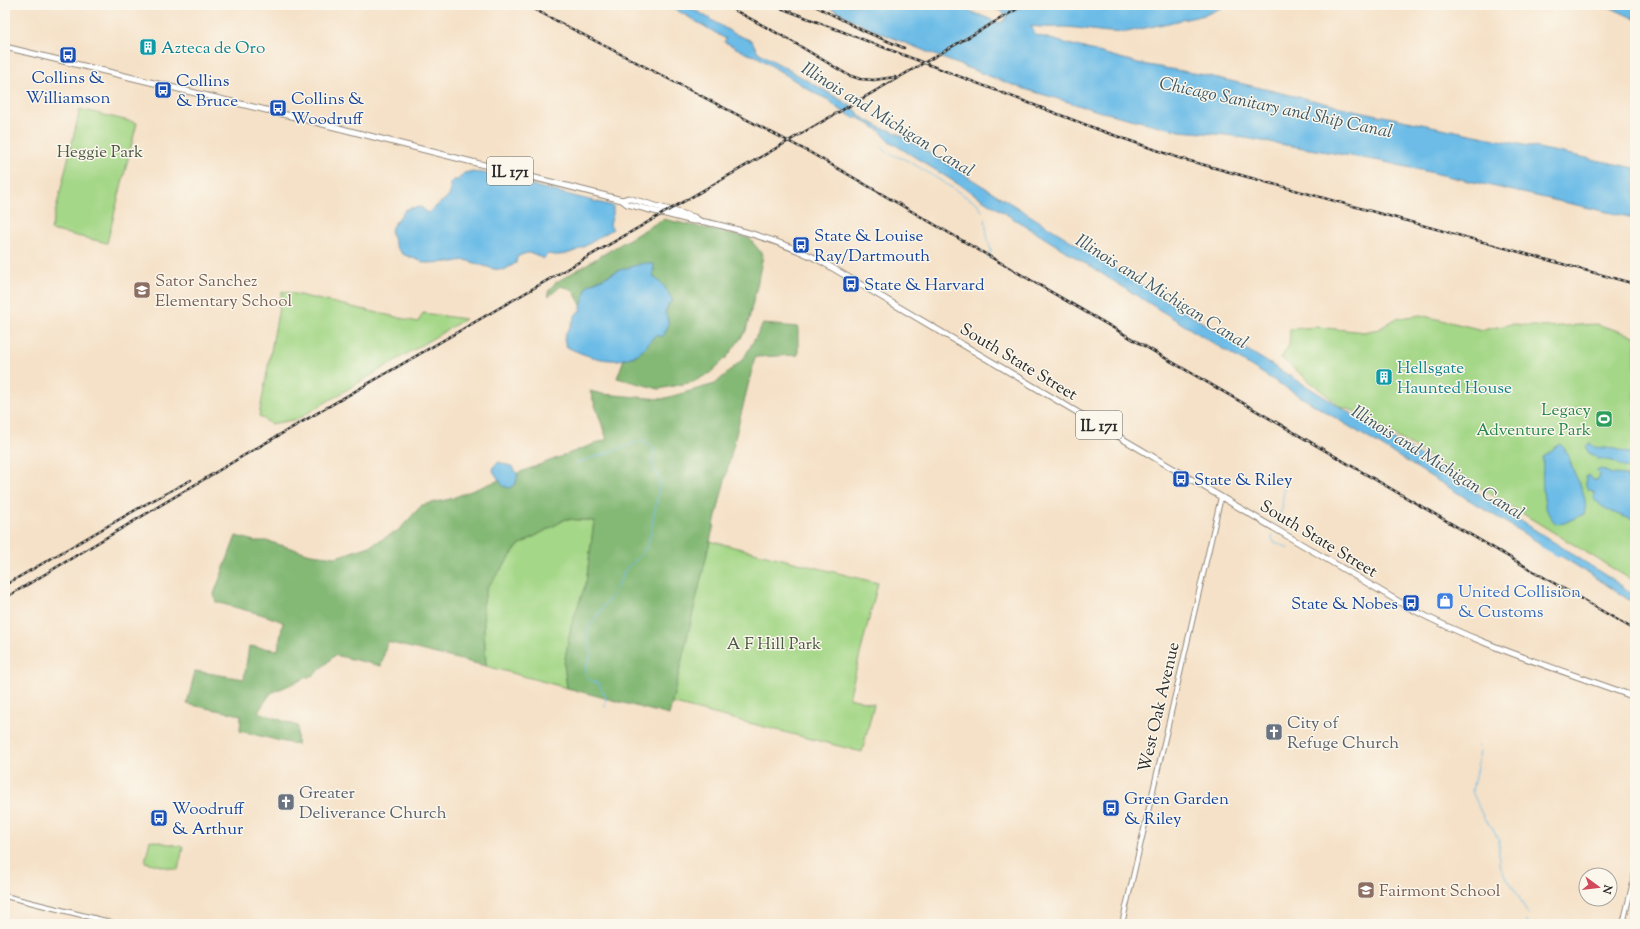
<svg xmlns="http://www.w3.org/2000/svg" width="1640" height="929" font-family="'Sorts Mill Goudy',serif">
  <style>
    .green { fill: #a4d787; stroke: #688159 }
    .forest { fill: #83b874; stroke: #577250 }
    .water { fill: #6cbce7; stroke: #4c7489 }
    .lines { fill: none; stroke-linecap: round; stroke-linejoin: round }
    .stream { stroke: #6cbce7; stroke-width: 1 }
    .canal { stroke: #6cbce7; stroke-width: 4.5 }
    .tertiary-casing { stroke: #908679; stroke-width: 6 }
    .primary-casing { stroke: #908679; stroke-width: 7 }
    .tertiary { stroke: #fff; stroke-width: 4 }
    .primary { stroke: #fff; stroke-width: 5 }
    .rail-casing { stroke: #2b2b2b; stroke-width: 2.5 }
    .rail { stroke: #fbf7ec; stroke-width: 1; stroke-dasharray: 3; stroke-linecap: butt }
    .labels { text-anchor: middle; stroke-width: 3; stroke-linejoin: round; paint-order: stroke }
    .shield { fill: #fbf7ec; stroke: #696865; stroke-width: 1 }
    .shield-label { font-size: 16px; font-weight: bold; fill: #2b2b2b }
    .culture-label { font-size: 17px; fill: #0d838f; stroke: #fbf7ec; text-anchor: start }
    .transit-label { font-size: 17px; fill: #164399; stroke: #fbf7ec; text-anchor: start }
    .park-label { font-size: 17px; fill: #495642; stroke: #fbf7ec }
    .education-label { font-size: 17px; fill: #785e54; stroke: #fbf7ec; text-anchor: start }
    .street-label { font-size: 17px; fill: #2b2b2b; stroke: #fbf7ec }
    .leisure-label { font-size: 17px; fill: #27864d; stroke: #fbf7ec; text-anchor: end }
    .shop-label { font-size: 17px; fill: #366cbe; stroke: #fbf7ec; text-anchor: start }
    .worship-label { font-size: 17px; fill: #5b616d; stroke: #fbf7ec; text-anchor: start }
    .water-label { font-size: 18px; font-style: italic; fill: #3e5663; stroke: #fbf7ec }
  </style>
  <rect width="100%" height="100%" fill="#fbf7ec"/>
  <filter id="ink" filterUnits="userSpaceOnUse"><feTurbulence type="fractalNoise" baseFrequency=".025" numOctaves="2"/><feDisplacementMap in="SourceGraphic" scale="8" xChannelSelector="R" yChannelSelector="G"/><feConvolveMatrix kernelMatrix="1 2 1 2 8 2 1 2 1" color-interpolation-filters="sRGB"/></filter>
  <filter id="wash" filterUnits="userSpaceOnUse"><feTurbulence type="fractalNoise" baseFrequency=".012" numOctaves="4" result="noise"/><feDisplacementMap in="SourceGraphic" scale="16" xChannelSelector="R" yChannelSelector="G"/><feGaussianBlur stdDeviation="0.9" result="paint"/><feColorMatrix in="noise" values="0 0 0 0 0 0 0 0 0 0 0 0 0 0 0 0 0 1.4 0 .05"/><feComposite in="paint" operator="in"/></filter>
  <g filter="url(#wash)">
    <rect width="100%" height="100%" fill="#f5e1c7"/>
    <g class="green">
      <path d="M80 109 137 123 107 243 51 230Z"/>
      <path d="M282 291 418 322 423 313 465 319 298 419 271 424 259 416Z"/>
      <path d="M1420 315 1483 330 1512 324 1545 327 1596 324 1635 336V582L1354 411 1340 406 1281 358 1289 345 1290 329 1317 327 1364 332 1379 329 1395 319Z"/>
      <path d="M566 519 594 521 586 583 571 626 564 664 567 688 486 666 483 605 487 588 519 545Z"/>
      <path d="M710 541 878 583 849 698 874 704 862 752 671 703Z"/>
      <path d="M150 840 183 847 178 870 145 862Z"/>
    </g>
    <g class="forest">
      <path d="M663 219 749 238 763 255 757 286 746 331 727 357 710 373 693 382 659 389 617 378 624 359 635 356 656 335 665 333C668 325 668 321 665 313 674 296 664 287 653 276L654 269 620 270 592 283 585 292 582 307 573 290 561 286 549 296 548 292 555 283Z"/>
      <path d="M763 324 798 327V355L755 357 710 541 669 715 567 688 564 664 571 626 586 583 594 521 566 519 519 545 487 588 483 605 486 666 387 642 381 666 335 655 315 674 271 693 258 712 298 726 297 745 240 731 241 715 187 704 195 671 244 679 249 646 278 650 283 622 267 616 216 602 214 594 236 536 254 541H267L311 554 336 557 370 546 399 530 422 505 450 499 607 439 590 391 602 394 662 399 715 384 744 358Z"/>
    </g>
    <g class="water">
      <path d="M668 5H687L733 33 752 41 758 52 848 104 858 112V115L881 128 890 130 899 134 1174 305 1414 452 1622 586 1635 596V604L1598 579 1192 330 889 141 880 131 857 117 854 118 837 108 829 100 816 94 756 56C745 55 735 46 724 42L726 39Z"/>
      <path d="M825 5H963L967 10 1000 23 1007 18 1002 11 978 5H1228L1205 15 1127 32C1107 34 1086 28 1065 27 1053 27 1043 28 1031 26L1036 35 1142 64 1205 75 1354 110 1635 168V221L1634 218 1380 161 1227 135 1180 131 1098 111 1018 87 947 60 864 26Z"/>
      <path d="M1605 5H1635V19Z"/>
      <path d="M469 172 483 173 613 206V214L610 225 613 229C593 240 571 260 548 254L543 259C533 252 528 251 517 257L516 263 504 270 494 269 465 260 453 262 426 263 402 254 396 247 391 232 392 227 405 210 410 208 421 207 428 213 450 195V183L454 180H458L464 173Z"/>
      <path d="M644 263 654 264 653 276 665 287 673 301 669 303 665 313C671 320 668 330 662 337L656 335C650 339 648 346 642 351 620 368 589 358 567 347L564 340 566 332 569 330 576 314 580 311 587 286 620 270Z"/>
      <path d="M1589 443 1595 447 1615 449 1635 455V468L1623 467 1613 461 1599 459 1588 452 1586 447Z"/>
      <path d="M1560 444C1570 453 1569 461 1574 472 1580 485 1589 500 1584 514L1564 523 1557 524C1539 511 1543 477 1543 457Z"/>
      <path d="M499 462 513 467 518 475 516 483 510 488 503 486 493 471 494 466Z"/>
      <path d="M1601 469 1612 474 1626 475 1635 492 1633 497 1635 498V520C1619 515 1603 511 1593 497L1594 492 1588 489 1585 483 1586 477 1589 475 1593 480 1597 481 1600 476 1596 470Z"/>
    </g>
    <g class="lines">
      <g class="stream">
        <path d="M881 145C886 156 897 155 906 160 931 173 954 190 978 204L982 211"/>
        <path d="M985 219 987 235 991 251 988 258"/>
        <path d="M575 463 608 453 643 440 651 445 654 449 652 462 660 482 650 537 646 548 639 557 626 569 614 592 591 624 587 633 591 654 586 667 585 673 588 679 599 684 606 697 605 707"/>
        <path d="M1277 523 1282 509 1284 486"/>
        <path d="M1273 535 1272 538 1273 541 1289 549"/>
        <path d="M1478 746 1479 747"/>
        <path d="M1480 752 1472 791 1485 821 1492 827 1499 841V865L1519 897 1528 915"/>
        <path d="M1527 924V921"/>
      </g>
      <path class="canal" d="M1542 545 1558 554"/>
    </g>
  </g>
  <g filter="url(#ink)">
    <g class="lines">
      <defs>
        <g id="tertiary">
          <path d="M5 896 118 924"/>
          <path d="M1122 924 1221 497"/>
          <path d="M1623 924 1635 873"/>
        </g>
        <g id="primary">
          <path d="M5 47 299 118 622 200 628 198 694 217 700 221"/>
          <path d="M622 200 627 204 693 221C703 220 713 224 723 226 756 234 788 245 819 260L1408 607C1480 646 1559 669 1635 697"/>
        </g>
      </defs>
      <use href="#tertiary" class="tertiary-casing"/>
      <use href="#primary" class="primary-casing"/>
      <use href="#tertiary" class="tertiary"/>
      <use href="#primary" class="primary"/>
      <defs>
        <g id="rail">
          <path d="M526 5 811 153 1635 630"/>
          <path d="M725 5 788 39 848 75 860 79 874 80 895 77"/>
          <path d="M773 5 1102 131 1179 158 1635 284"/>
          <path d="M813 5 864 31 904 48"/>
          <path d="M5 585 146 504 191 480"/>
          <path d="M5 598 243 456 1024 5"/>
        </g>
      </defs>
      <use href="#rail" class="rail-casing"/>
      <use href="#rail" class="rail"/>
    </g>
  </g>
  <defs>
    <symbol id="building-square" viewBox="-11 -11 22 22"><rect x="-9" y="-9" width="18" height="18" rx="4" fill="#0f9aa8" stroke="#fbf7ec"/><path d="M-4-6H4V6H1V3H-1V6H-4ZM-2.5-4.3h1.7v1.8h-1.7ZM.8-4.3h1.7v1.8H.8ZM-2.5-1h1.7V.8h-1.7ZM.8-1h1.7V.8H.8Z" fill="#fff"/></symbol>
    <symbol id="bus-square" viewBox="-11 -11 22 22"><rect x="-9" y="-9" width="18" height="18" rx="4" fill="#1a4fb4" stroke="#fbf7ec"/><path d="M-5-6H5V4H4V6H2V4H-2V6H-4V4H-5ZM-3.5-4V0h7V-4ZM-3.5 1.2v1.5H-2V1.2ZM2 1.2v1.5H3.5V1.2Z" fill="#fff"/></symbol>
    <symbol id="school-square" viewBox="-11 -11 22 22"><rect x="-9" y="-9" width="18" height="18" rx="4" fill="#8d6e63" stroke="#fbf7ec"/><path d="M0-5L7-2L0 1L-7-2ZM-4 1L0 2.5L4 1V4Q0 6-4 4Z" fill="#fff"/></symbol>
    <symbol id="stadium-square" viewBox="-11 -11 22 22"><rect x="-9" y="-9" width="18" height="18" rx="4" fill="#2e9e5b" stroke="#fbf7ec"/><path d="M0-5a6.5 5 0 1 0 0 10a6.5 5 0 1 0 0-10ZM-3.5-1.8h7v3.6h-7Z" fill="#fff"/></symbol>
    <symbol id="shop-square" viewBox="-11 -11 22 22"><rect x="-9" y="-9" width="18" height="18" rx="4" fill="#3f7fe0" stroke="#fbf7ec"/><path d="M-5-2.5h2.3a2.7 3.5 0 0 1 5.4 0H5L5.5 6h-11ZM-1.5-2.5h3a1.5 2.3 0 0 0-3 0Z" fill="#fff"/></symbol>
    <symbol id="church-square" viewBox="-11 -11 22 22"><rect x="-9" y="-9" width="18" height="18" rx="4" fill="#6b7280" stroke="#fbf7ec"/><path d="M-1.2-6h2.4v3.5h3.3v2.4h-3.3V6h-2.4V-.1h-3.3v-2.4h3.3Z" fill="#fff"/></symbol>
  </defs>
  <g fill-rule="evenodd">
    <use href="#building-square" x="138" y="37" width="20" height="20"/>
    <use href="#bus-square" x="58" y="45" width="20" height="20"/>
    <use href="#bus-square" x="153" y="80" width="20" height="20"/>
    <use href="#bus-square" x="268" y="98" width="20" height="20"/>
    <use href="#bus-square" x="791" y="235" width="20" height="20"/>
    <use href="#bus-square" x="841" y="274" width="20" height="20"/>
    <use href="#school-square" x="132" y="280" width="20" height="20"/>
    <use href="#building-square" x="1374" y="367" width="20" height="20"/>
    <use href="#stadium-square" x="1594" y="409" width="20" height="20"/>
    <use href="#bus-square" x="1171" y="469" width="20" height="20"/>
    <use href="#shop-square" x="1435" y="591" width="20" height="20"/>
    <use href="#bus-square" x="1401" y="593" width="20" height="20"/>
    <use href="#church-square" x="1264" y="722" width="20" height="20"/>
    <use href="#church-square" x="276" y="792" width="20" height="20"/>
    <use href="#bus-square" x="1101" y="798" width="20" height="20"/>
    <use href="#bus-square" x="149" y="808" width="20" height="20"/>
    <use href="#school-square" x="1356" y="880" width="20" height="20"/>
  </g>
  <g class="labels">
    <g class="shield">
      <rect x="487" y="157" width="46" height="28" rx="3"/>
      <rect x="1076" y="411" width="46" height="28" rx="3"/>
    </g>
    <g class="shield-label">
      <text x="510" y="177">IL 171</text>
      <text x="1099" y="431">IL 171</text>
    </g>
    <g class="culture-label">
      <text x="161" y="53">Azteca de Oro</text>
      <text x="1397" y="373">Hellsgate<tspan x="1397" dy="20">Haunted House</tspan></text>
    </g>
    <g class="transit-label">
      <text x="68" y="83" text-anchor="middle">Collins &amp;<tspan x="68" dy="20">Williamson</tspan></text>
      <text x="176" y="86">Collins<tspan x="176" dy="20">&amp; Bruce</tspan></text>
      <text x="291" y="104">Collins &amp;<tspan x="291" dy="20">Woodruff</tspan></text>
      <text x="814" y="241">State &amp; Louise<tspan x="814" dy="20">Ray/Dartmouth</tspan></text>
      <text x="864" y="290">State &amp; Harvard</text>
      <text x="1194" y="485">State &amp; Riley</text>
      <text x="1398" y="609" text-anchor="end">State &amp; Nobes</text>
      <text x="1124" y="804">Green Garden<tspan x="1124" dy="20">&amp; Riley</tspan></text>
      <text x="172" y="814">Woodruff<tspan x="172" dy="20">&amp; Arthur</tspan></text>
    </g>
    <g class="park-label">
      <text x="100" y="157">Heggie Park</text>
      <text x="774" y="649">A F Hill Park</text>
    </g>
    <g class="education-label">
      <text x="155" y="286">Sator Sanchez<tspan x="155" dy="20">Elementary School</tspan></text>
      <text x="1379" y="896">Fairmont School</text>
    </g>
    <g class="street-label">
      <text transform="translate(1019 361) rotate(31)" y="6">South State Street</text>
      <text transform="translate(1319 538) rotate(31)" y="6">South State Street</text>
      <text transform="translate(1158 707) rotate(-77)" y="6">West Oak Avenue</text>
    </g>
    <g class="leisure-label">
      <text x="1591" y="415">Legacy<tspan x="1591" dy="20">Adventure Park</tspan></text>
    </g>
    <g class="shop-label">
      <text x="1458" y="597">United Collision<tspan x="1458" dy="20">&amp; Customs</tspan></text>
    </g>
    <g class="worship-label">
      <text x="1287" y="728">City of<tspan x="1287" dy="20">Refuge Church</tspan></text>
      <text x="299" y="798">Greater<tspan x="299" dy="20">Deliverance Church</tspan></text>
    </g>
    <g class="water-label">
      <text transform="translate(1276 107) rotate(12)" y="6">Chicago Sanitary and Ship Canal</text>
      <text transform="translate(888 119) rotate(32)" y="6">Illinois and Michigan Canal</text>
      <text transform="translate(1162 291) rotate(32)" y="6">Illinois and Michigan Canal</text>
      <text transform="translate(1438 462) rotate(32)" y="6">Illinois and Michigan Canal</text>
    </g>
  </g>
  <rect width="1640" height="929" fill="none" stroke="#fbf7ec" stroke-width="20"/>
  <g transform="translate(1598 887) rotate(105)"><circle r="19" fill="#fbf7ec" stroke="#a8a59f"/>
  <path d="M0-3L7 15L0 10L-7 15Z" fill="#d1495b"/>
  <text y="-6" font-size="11" font-weight="bold" text-anchor="middle" fill="#2b2b2b">N</text>
  </g>
</svg>
